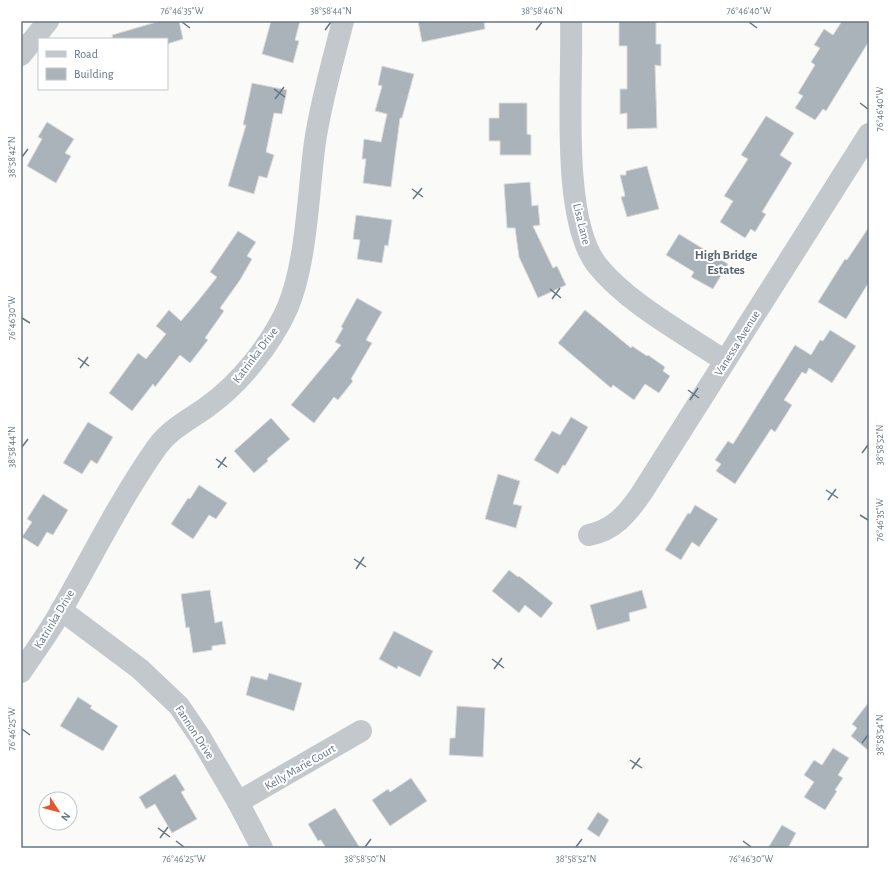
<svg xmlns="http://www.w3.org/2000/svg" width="890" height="869" font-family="'Alegreya Sans',sans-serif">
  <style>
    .building { fill: #aab3b9; stroke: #dcdcda }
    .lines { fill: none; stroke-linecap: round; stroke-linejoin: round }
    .minor { stroke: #c3c8cc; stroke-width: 22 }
    .ticks { fill: none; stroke: #657683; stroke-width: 1.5 }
    .labels { text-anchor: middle; stroke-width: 4; stroke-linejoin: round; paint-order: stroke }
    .street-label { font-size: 12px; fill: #657683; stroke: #fff }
    .neighbourhood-label { font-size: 13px; font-weight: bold; fill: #57646e; stroke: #fff }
    .neatline { fill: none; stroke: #657683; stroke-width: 1.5 }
    .ticks-label { font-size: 10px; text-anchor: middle; fill: #657683 }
  </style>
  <rect width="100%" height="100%" fill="#fafaf8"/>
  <g class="building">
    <path d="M160 21H179L183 39 167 44V39H113L112 35Z"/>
    <path d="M271 21H300L295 40 299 41 293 63 262 54Z"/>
    <path d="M418 21H484L485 29 422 42Z"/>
    <path d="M619 21H656V44H661V66L655 65 657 128 627 129V113L620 114V89H627V46H619Z"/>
    <path d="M842 21H869V41L826 111 823 109 815 120 795 108 803 96 798 93 815 65 811 62 820 48 814 45 824 29 833 35Z"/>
    <path d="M382 66 414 74 402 118H400L391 187 363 183 366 159H362L364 139 381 142 387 114 375 111 382 86 378 85Z"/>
    <path d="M252 83 287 90 282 114 274 113 266 152 274 155 267 178 259 176 254 194 228 186 246 125H243Z"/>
    <path d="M499 103H527V134L531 135V155H500V141H489V118H499Z"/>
    <path d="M766 116 794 133 780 155 792 163 762 212 766 214 755 232 751 229 745 238 720 222 733 201 724 196 748 159 741 155Z"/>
    <path d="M47 122 74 139 65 153 71 156 56 183 27 166 42 139 38 137Z"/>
    <path d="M647 166 659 209 627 217 621 197 625 196 620 175H626V171Z"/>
    <path d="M530 182 532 206 538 205 540 225 533 226 553 268 557 266 566 285 538 298 519 257 515 228H507L504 184Z"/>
    <path d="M356 215 392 220 388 246 385 245 382 263 357 259 360 240 353 239Z"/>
    <path d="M869 227V282L846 319 818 302 845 259 847 260Z"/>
    <path d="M238 231 256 242 247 256 252 259 240 280 220 308 224 311 205 338 208 340 190 363 180 355 155 387 153 384 132 411 109 393 138 353 146 359 166 334 156 326 169 310 181 321 198 301 217 277 210 272Z"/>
    <path d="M679 234 728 264 713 289 691 277 694 272 666 255Z"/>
    <path d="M357 298 382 312 366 340 372 343 351 379 353 381 338 400 334 397 314 423 291 405 341 345 335 342 343 328 341 327Z"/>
    <path d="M585 310 631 348 632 346 647 356 648 355 665 367 663 371 670 376 659 393 645 384 634 400 613 385 611 388 558 343Z"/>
    <path d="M830 330 856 346 832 383 809 368 806 374 802 372 784 400 792 405 775 432 771 429 735 484 716 471 721 464 715 460 728 441 733 444 795 345 811 355 820 340 823 341Z"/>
    <path d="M571 417 588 427 565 466 563 465 558 474 534 460 552 431 560 435Z"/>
    <path d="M271 418 290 439 267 459 268 461 254 473 234 451Z"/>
    <path d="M88 422 113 437 97 464 91 460 82 474 63 463Z"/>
    <path d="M498 474 520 481 513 504 522 506 516 528 485 519Z"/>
    <path d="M199 485 227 503 216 519 209 515 193 539 171 524 188 498 190 499Z"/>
    <path d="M43 494 68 510 53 535 47 532 38 547 22 537 32 522 27 519Z"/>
    <path d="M695 505 718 519 699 547 692 542 681 560 665 550 688 513 690 514Z"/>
    <path d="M509 570 518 577 519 576 553 603 541 618 525 605 519 613 492 591Z"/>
    <path d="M210 590 215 623 222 621 226 644 212 646V650L193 653 189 627 186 628 181 594Z"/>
    <path d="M642 590 647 608 629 613 630 621 597 630 590 605Z"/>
    <path d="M394 631 433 651 420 677 398 666 397 669 379 659Z"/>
    <path d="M269 673 302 683 294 711 246 695 251 676 267 680Z"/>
    <path d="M78 697 92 706 90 708 118 726 103 751 60 726Z"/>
    <path d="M869 702V751L851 736 857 728 852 724Z"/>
    <path d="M457 706 485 708 483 757 449 755 450 738H455Z"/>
    <path d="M833 748 849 758 838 775 843 778 835 790 837 791 825 810 804 797 814 782 804 775 814 760 822 765Z"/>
    <path d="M175 774 185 790 181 792 197 819 172 833 155 804 146 809 139 797Z"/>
    <path d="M411 778 427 801 390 826 372 800 388 789 390 792Z"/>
    <path d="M335 808 360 848H326L321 840 318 841 308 824Z"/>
    <path d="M598 812 609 820 599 837 587 829Z"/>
    <path d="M782 825 796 833 788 848H768Z"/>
  </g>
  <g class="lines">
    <g class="minor">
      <path d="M571 21C573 81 560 218 597 265 627 303 685 334 725 361"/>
      <path d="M21 55 48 21"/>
      <path d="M589 535C614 530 627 514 641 494L869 134"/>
      <path d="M61 610 140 669 179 706 200 737 238 802 262 848"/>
      <path d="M21 672C35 651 50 631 62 609 93 555 121 498 157 447 170 429 190 419 207 407 240 383 270 346 287 309 307 263 308 192 315 142 321 101 333 61 343 21"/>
      <path d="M238 802 361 731"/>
    </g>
  </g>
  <path class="ticks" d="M182 22 190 28M749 22 757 28M325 30 331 22M536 30 542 22M274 89 285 97M275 99 284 87M860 103 868 109M22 157 28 149M412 189 423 197M413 199 422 188M550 289 561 298M552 299 560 288M22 318 30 323M78 358 89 366M80 368 88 357M688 390 699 398M690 400 698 388M22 447 28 439M862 453 868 445M216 459 227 467M218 468 226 457M826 490 838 498M828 500 836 489M860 515 868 520M354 559 366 567M356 569 364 557M492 659 504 668M494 669 502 658M22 729 30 735M862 743 868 735M630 760 642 768M632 769 640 758M158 828 170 837M160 838 168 827M176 841 184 847M743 841 751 847M365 847 371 839M576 847 582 839"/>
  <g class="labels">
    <g class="street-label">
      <text transform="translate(582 224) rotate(76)" y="4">Lisa Lane</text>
      <text transform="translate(737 343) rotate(-58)" y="4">Vanessa Avenue</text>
      <text transform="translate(255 355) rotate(-53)" y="4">Katrinka Drive</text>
      <text transform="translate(54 619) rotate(-59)" y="4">Katrinka Drive</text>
      <text transform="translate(195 732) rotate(57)" y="4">Fannon Drive</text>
      <text transform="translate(300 767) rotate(-30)" y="4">Kelly Marie Court</text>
    </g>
    <g class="neighbourhood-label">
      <text x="726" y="259">High Bridge<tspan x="726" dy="15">Estates</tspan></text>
    </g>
  </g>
  <rect width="890" height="869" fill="none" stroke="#ffffff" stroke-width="44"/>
  <rect x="38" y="38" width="130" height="52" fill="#ffffff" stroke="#c1c8cd"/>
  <rect x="46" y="51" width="20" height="6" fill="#c3c8cc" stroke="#c1c8cd"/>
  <text x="74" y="58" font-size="12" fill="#657683">Road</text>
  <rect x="46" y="68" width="20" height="12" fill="#aab3b9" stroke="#c1c8cd"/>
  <text x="74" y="78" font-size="12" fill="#657683">Building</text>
  <g transform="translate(58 811) rotate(126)"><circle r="19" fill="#ffffff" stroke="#c1c8cd"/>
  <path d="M0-3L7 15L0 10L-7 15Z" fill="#e4572e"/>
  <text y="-6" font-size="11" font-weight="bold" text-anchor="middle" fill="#657683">N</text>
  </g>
  <rect x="22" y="22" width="846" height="825" class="neatline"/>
  <g class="ticks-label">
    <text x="182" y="14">76°46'35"W</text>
    <text x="331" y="14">38°58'44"N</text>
    <text x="542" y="14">38°58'46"N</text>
    <text x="749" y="14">76°46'40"W</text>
    <text transform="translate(879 109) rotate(-90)" y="4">76°46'40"W</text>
    <text transform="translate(11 157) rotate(-90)" y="4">38°58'42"N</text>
    <text transform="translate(11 318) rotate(-90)" y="4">76°46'30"W</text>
    <text transform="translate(879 445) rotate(-90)" y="4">38°58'52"N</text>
    <text transform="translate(11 447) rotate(-90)" y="4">38°58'44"N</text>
    <text transform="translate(879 520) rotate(-90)" y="4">76°46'35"W</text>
    <text transform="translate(11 729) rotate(-90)" y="4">76°46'25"W</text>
    <text transform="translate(879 735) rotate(-90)" y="4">38°58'54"N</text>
    <text x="184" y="862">76°46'25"W</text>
    <text x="365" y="862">38°58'50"N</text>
    <text x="576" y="862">38°58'52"N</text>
    <text x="751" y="862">76°46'30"W</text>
  </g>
</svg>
